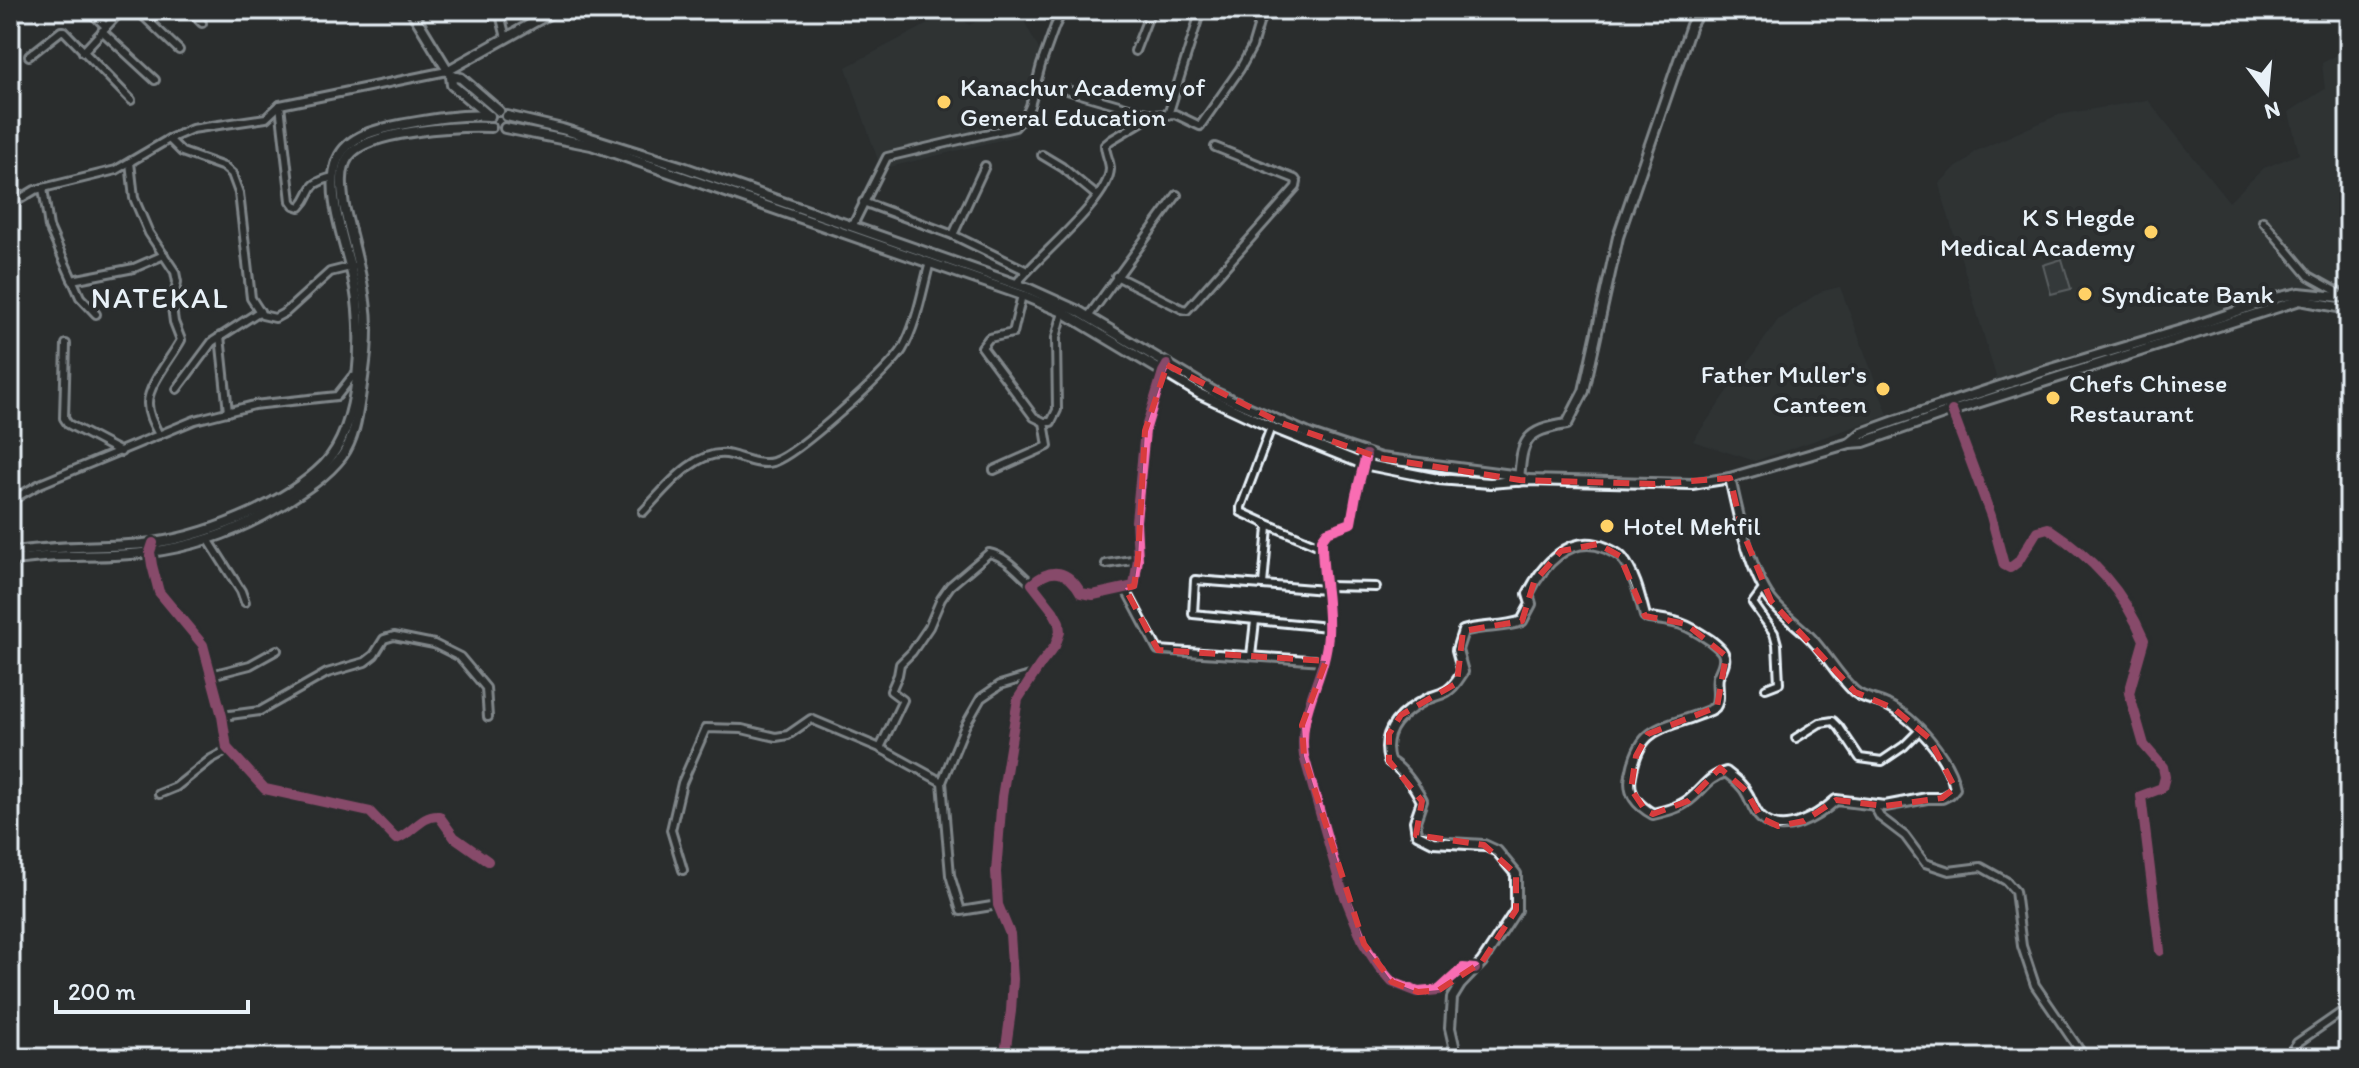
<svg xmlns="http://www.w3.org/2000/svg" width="2359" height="1068" font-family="Itim,sans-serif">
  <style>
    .built { fill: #363a3b }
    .green { fill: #424648; stroke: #959ca0; stroke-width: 2 }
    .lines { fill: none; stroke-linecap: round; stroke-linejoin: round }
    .minor-casing { stroke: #e8f1f8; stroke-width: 12 }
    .tertiary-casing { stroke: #e8f1f8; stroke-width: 13 }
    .secondary-casing { stroke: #e8f1f8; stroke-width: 14 }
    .minor { stroke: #2a2d2e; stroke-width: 6 }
    .tertiary { stroke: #2a2d2e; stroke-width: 7 }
    .secondary { stroke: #2a2d2e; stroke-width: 8 }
    .cycleway-casing { stroke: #2a2d2e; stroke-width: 15 }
    .cycleway { stroke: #f96db3; stroke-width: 10 }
    .marked { fill: none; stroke: #d83c3d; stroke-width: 6; stroke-dasharray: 16 10; stroke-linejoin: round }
    .poi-dot { fill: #ffd166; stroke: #2a2d2e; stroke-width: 3 }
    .labels { text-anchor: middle; stroke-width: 8; stroke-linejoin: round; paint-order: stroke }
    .poi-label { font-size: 26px; fill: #e8f1f8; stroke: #2a2d2e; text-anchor: start }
    .quarter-label { font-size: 30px; letter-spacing: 2px; fill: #e8f1f8; stroke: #2a2d2e }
  </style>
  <rect width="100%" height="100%" fill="#2a2d2e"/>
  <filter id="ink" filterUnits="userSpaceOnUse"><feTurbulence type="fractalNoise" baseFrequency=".0125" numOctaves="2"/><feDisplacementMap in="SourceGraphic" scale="16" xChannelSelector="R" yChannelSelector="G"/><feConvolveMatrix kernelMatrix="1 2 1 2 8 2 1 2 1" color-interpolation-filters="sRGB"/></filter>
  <g filter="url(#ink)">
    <g class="built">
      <path d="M1003 10 1023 19 1046 63 1017 136 881 169 846 67 953 11 969 25Z"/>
      <path d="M2349 49V295L2319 291 2280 293 1997 380 1939 184 1954 169 1967 161 1974 152 2058 115 2148 100 2229 202 2264 168 2299 154 2289 112 2325 89 2322 63Z"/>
      <path d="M1840 287 1888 415 1755 461 1693 441 1778 320 1820 292Z"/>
    </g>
    <path class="green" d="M2062 259 2071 289 2051 294 2043 265Z"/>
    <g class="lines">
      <defs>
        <g id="minor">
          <path d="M89 10 106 27"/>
          <path d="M137 10 179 50"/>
          <path d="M189 10 202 23"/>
          <path d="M499 10 506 38"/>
          <path d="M102 31 155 80"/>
          <path d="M1135 51 1151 10"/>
          <path d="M83 52 122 10"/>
          <path d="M29 56 61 31H64L131 100"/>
          <path d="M1067 90 1153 115"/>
          <path d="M280 105 291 201 294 205 300 207C316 190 303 185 333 177"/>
          <path d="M1168 115 1201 10"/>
          <path d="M169 139 182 152 224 167 232 174 239 193 251 298 262 315 275 318 286 312 330 272 354 266"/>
          <path d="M1042 155 1062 167 1097 196"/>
          <path d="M130 162 134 198 149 233 175 272 177 282 172 307 174 322 181 340C172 357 147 386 148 404 148 415 154 425 159 435"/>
          <path d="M43 188 49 227 80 297 96 314"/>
          <path d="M863 202 953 235 985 166"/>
          <path d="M10 205 35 190 116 170 169 139 192 129 266 118 280 105 447 71"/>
          <path d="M2263 221 2309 276 2345 296"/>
          <path d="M852 227 887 157 1015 127 1026 115 1030 106 1041 65 1055 26 1063 10"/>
          <path d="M953 235 1027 271"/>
          <path d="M1116 276 1182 309 1187 310 1296 187 1297 182 1295 179 1215 147"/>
          <path d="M72 280 134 268 164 255"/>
          <path d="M1016 284C1037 257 1109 200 1110 169 1110 161 1105 153 1105 145L1111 140 1153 115 1175 114 1200 126 1240 69 1252 47 1263 10"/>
          <path d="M1022 295 1013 333 989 338 982 347 1034 417 1044 422H1051L1057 410 1056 338 1063 312"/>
          <path d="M1088 317 1177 195"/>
          <path d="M220 336 228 412"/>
          <path d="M66 344 64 418 68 424 121 452"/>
          <path d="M177 389 212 342 260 311"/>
          <path d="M1952 411 1991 516 2004 565 2010 568 2018 562 2037 531 2048 528C2093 558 2123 590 2144 640L2129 693 2144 745 2163 767 2165 777 2162 788 2141 796 2160 951"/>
          <path d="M1271 427 1241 507V512L1265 523 1268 527 1263 585 1195 580 1193 614 1328 627"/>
          <path d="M1366 455 1356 495 1351 523 1327 532 1322 539C1321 570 1330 602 1328 634 1326 678 1297 710 1304 756L1341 887 1364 944 1379 967 1392 982 1418 992 1439 990 1463 968 1475 969"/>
          <path d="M994 470 1048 446 1044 422"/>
          <path d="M10 501 40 484 195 420 254 405 337 396 352 377 360 376"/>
          <path d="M643 512C664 490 697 446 731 455 743 458 760 466 773 462 798 454 887 373 902 350 917 324 922 291 930 262"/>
          <path d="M1265 523 1322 547"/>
          <path d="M208 539 241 591 245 602"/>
          <path d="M151 550 152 565 159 592 203 645 222 716 227 748 265 789 370 812 396 839C413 834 420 815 439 816L454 837 488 861"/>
          <path d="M1106 564 1138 559"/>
          <path d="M1263 585 1325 590"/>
          <path d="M1326 586 1376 587"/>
          <path d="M1125 588 1158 650 1324 661"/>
          <path d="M1764 588 1753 603 1774 633 1777 644 1779 683 1766 688"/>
          <path d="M1251 656 1255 621"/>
          <path d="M211 675 250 665 277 650"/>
          <path d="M222 716 260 711 327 673 365 662 374 655 384 639 394 636 434 644 460 657 486 688 488 717"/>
          <path d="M1796 738 1820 723 1833 721 1839 727 1860 758 1882 761 1904 746 1920 730"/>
          <path d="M880 748 903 700 891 691 898 675 900 664 912 652 929 627 941 599 950 586 989 553C1006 556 1019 573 1032 584"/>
          <path d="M159 794 176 787 211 759 228 750"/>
          <path d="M1874 806 1880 817 1905 836 1925 863 1949 871 1981 867 2006 881 2015 891 2022 946 2035 985 2085 1058"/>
          <path d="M683 870 671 830 682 783 706 728 742 729 776 737 788 735 811 719 880 748 942 782"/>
          <path d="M998 905 961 911 950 875 942 782 965 726 981 698 1000 685 1033 675"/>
          <path d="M2286 1058 2297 1043 2349 1007"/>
        </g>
        <path id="tertiary" d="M1007 1058 1006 1047 1011 1011 1013 979 1010 934 998 905 996 872 1002 797 1018 699 1040 665 1055 646 1060 632 1059 622 1053 611 1032 584C1052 566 1068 570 1081 593L1093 595 1134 586 1138 559 1136 521 1145 431 1163 372 1167 365"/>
        <g id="secondary">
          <path d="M411 10 450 74"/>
          <path d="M447 71 556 10"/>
          <path d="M489 116 452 85 451 76 461 78 499 111"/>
          <path d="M507 116 562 129 683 167 1027 288 1078 311 1216 393 1311 435 1380 458 1520 476 1527 480"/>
          <path d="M505 128 591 145 1022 295 1063 312 1200 394 1271 427 1363 464 1438 479 1490 483 1527 480 1692 484 1730 478 1850 443 1864 442 1952 411 2300 300 2349 309"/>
          <path d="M1851 442 1862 433 1895 421 2048 370 2188 328 2276 298 2299 293 2349 298"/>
          <path d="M1519 481C1522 440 1524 431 1567 424L1584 391 1618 237 1691 25 1700 10"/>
          <path d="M10 553C54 545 99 548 143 544 201 539 283 506 324 465 362 426 365 328 353 278 346 245 324 191 338 159 349 134 380 129 405 124 433 119 461 114 490 116"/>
          <path d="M10 561C57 552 103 559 150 552 196 546 241 530 281 505 303 491 326 477 342 456 354 439 357 418 360 398 365 366 370 333 365 301 361 269 351 237 344 206 342 191 339 170 348 157 366 130 460 126 491 127"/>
          <path d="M1457 1058 1450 1028 1452 998 1460 985 1482 962 1516 910V874L1497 851 1484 845 1433 842 1417 834 1415 821 1422 801C1414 785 1404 770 1389 761 1380 729 1403 711 1429 698 1435 696 1442 694 1447 691 1455 686 1458 679 1463 672L1457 650 1463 631C1483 625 1503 628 1522 621L1531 604 1528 594C1542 566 1570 532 1606 548 1611 551 1618 553 1622 558 1635 574 1640 597 1645 616L1648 618C1677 621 1685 623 1710 640 1715 644 1721 648 1723 653 1727 661 1721 669 1718 677 1716 685 1721 699 1715 707 1711 711 1703 713 1698 715 1660 730 1640 726 1631 775 1627 794 1637 805 1653 814 1666 811 1679 808 1690 799 1703 789 1708 777 1726 772 1735 779 1743 785 1748 795 1752 803 1755 813 1761 818 1783 839 1819 815 1836 800L1885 806 1927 798H1942L1950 794 1955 788C1949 758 1915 718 1887 705 1876 699 1864 700 1854 691 1839 677 1828 658 1815 643 1802 627 1783 616 1771 600 1749 570 1738 514 1730 478"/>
        </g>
      </defs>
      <use href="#minor" class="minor-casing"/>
      <use href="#tertiary" class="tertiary-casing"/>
      <use href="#secondary" class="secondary-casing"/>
      <use href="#minor" class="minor"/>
      <use href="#tertiary" class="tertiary"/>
      <use href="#secondary" class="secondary"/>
      <defs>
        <g id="cycleway">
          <path d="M1952 411 1991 516 2004 565 2010 568 2018 562 2037 531 2048 528C2093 558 2123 590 2144 640L2129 693 2144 745 2163 767 2165 777 2162 788 2141 796 2160 951"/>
          <path d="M1366 455 1356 495 1351 523 1327 532 1322 539C1321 570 1330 602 1328 634 1326 678 1297 710 1304 756L1341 887 1364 944 1379 967 1392 982 1418 992 1439 990 1463 968 1475 969"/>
          <path d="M153 543 150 552 152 565 159 592 203 645 222 716 227 748 265 789 370 812 396 839C413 834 420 815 439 816L454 837 488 861"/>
          <path d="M1007 1058 1006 1047 1011 1011 1013 979 1010 934 998 905 996 872 1002 797 1018 699 1040 665 1055 646 1060 632 1059 622 1053 611 1032 584C1052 566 1068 570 1081 593L1093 595 1134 586 1138 559 1136 521 1145 431 1163 372 1167 365"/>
        </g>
      </defs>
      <use href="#cycleway" class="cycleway-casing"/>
      <use href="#cycleway" class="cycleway"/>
    </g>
  </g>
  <path d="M0 0H2359V1068H0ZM1167 365 1281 423 1380 458 1520 480 1655 484 1730 478 1742 530 1771 601 1855 692 1893 708 1929 738 1955 788 1942 798 1885 806 1836 800 1804 821 1778 826 1761 818 1746 791 1720 768 1688 801 1653 814 1645 810 1631 789 1636 756 1648 734 1717 707 1726 656 1686 624 1645 616 1620 556 1598 544 1561 551 1534 582 1522 621 1463 631 1457 683 1401 715 1389 734V761L1422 801 1416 835 1484 845 1516 874V910L1482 962 1439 990 1418 992 1392 982 1364 944 1304 756 1302 725 1326 661 1158 650 1125 588 1134 586 1138 559 1145 431Z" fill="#2a2d2e" fill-opacity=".55" fill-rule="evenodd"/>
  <path class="marked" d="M1167 365 1281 423 1380 458 1520 480 1655 484 1730 478 1742 530 1771 601 1855 692 1893 708 1929 738 1955 788 1942 798 1885 806 1836 800 1804 821 1778 826 1761 818 1746 791 1720 768 1688 801 1653 814 1645 810 1631 789 1636 756 1648 734 1717 707 1726 656 1686 624 1645 616 1620 556 1598 544 1561 551 1534 582 1522 621 1463 631 1457 683 1401 715 1389 734V761L1422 801 1416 835 1484 845 1516 874V910L1482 962 1439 990 1418 992 1392 982 1364 944 1304 756 1302 725 1326 661 1158 650 1125 588 1134 586 1138 559 1145 431Z"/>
  <g class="poi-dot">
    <circle cx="944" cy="102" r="8"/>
    <circle cx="2151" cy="232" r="8"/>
    <circle cx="2085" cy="294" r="8"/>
    <circle cx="1883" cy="389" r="8"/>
    <circle cx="2053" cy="398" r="8"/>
    <circle cx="1607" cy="526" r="8"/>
  </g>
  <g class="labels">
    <g class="poi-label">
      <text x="960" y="96">Kanachur Academy of<tspan x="960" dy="30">General Education</tspan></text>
      <text x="2135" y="226" text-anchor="end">K S Hegde<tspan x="2135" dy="30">Medical Academy</tspan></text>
      <text x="2101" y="303">Syndicate Bank</text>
      <text x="1867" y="383" text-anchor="end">Father Muller's<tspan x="1867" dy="30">Canteen</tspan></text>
      <text x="2069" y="392">Chefs Chinese<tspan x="2069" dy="30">Restaurant</tspan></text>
      <text x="1623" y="535">Hotel Mehfil</text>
    </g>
    <g class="quarter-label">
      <text x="160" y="308">NATEKAL</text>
    </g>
  </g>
  <rect width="2359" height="1068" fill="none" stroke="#2a2d2e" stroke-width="40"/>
  <rect x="20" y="20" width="2319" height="1028" fill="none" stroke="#e8f1f8" stroke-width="3" filter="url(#ink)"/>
  <g transform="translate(2267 92) rotate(164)" stroke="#2a2d2e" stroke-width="6" paint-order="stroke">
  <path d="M0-6L14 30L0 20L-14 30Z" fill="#e8f1f8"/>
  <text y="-12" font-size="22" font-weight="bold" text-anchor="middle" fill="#e8f1f8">N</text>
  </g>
  <path d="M56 1000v12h192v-12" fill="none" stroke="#e8f1f8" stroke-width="4"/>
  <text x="68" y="1000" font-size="24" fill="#e8f1f8" stroke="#2a2d2e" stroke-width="6" paint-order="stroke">200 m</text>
</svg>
